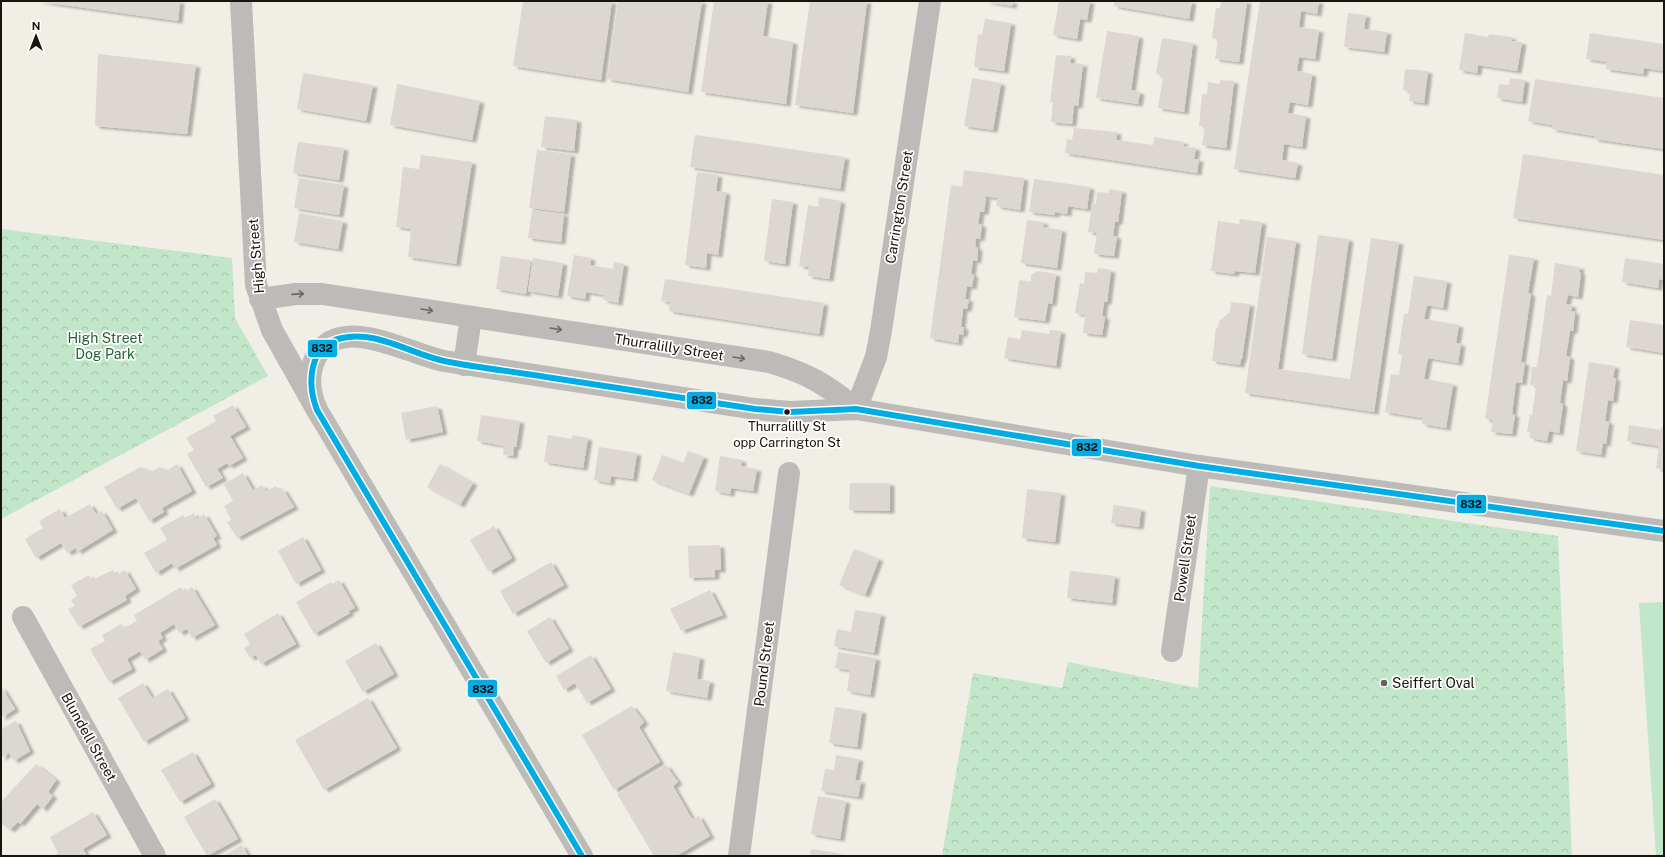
<svg xmlns="http://www.w3.org/2000/svg" width="1665" height="857" font-family="'Public Sans',sans-serif">
  <style>
    .grass { fill: #c1e6c9 }
    .park { fill: url(#park-crowns) }
    .building { fill: #dcd7d3; filter: url(#shadow) }
    .lines { fill: none; stroke-linecap: round; stroke-linejoin: round }
    .minor { stroke: #bdbbb8; stroke-width: 22 }
    .bus-1-casing { stroke: #fffefb; stroke-width: 9 }
    .bus-1 { stroke: #01ade4; stroke-width: 6 }
    .oneway { stroke: #6a6864 }
    .bus-dot { fill: #161510; stroke: #fffefb; stroke-width: 1.5 }
    .poi-dot { fill: #63615b; stroke: #fffefb; stroke-width: 1.5 }
    .labels { text-anchor: middle; stroke-width: 3.5; stroke-linejoin: round; paint-order: stroke }
    .bus-label { font-size: 13px; fill: #161510; stroke: #fffefb }
    .street-label { font-size: 14px; fill: #161510; stroke: #fffefb }
    .park-label { font-size: 14px; fill: #225e3c; stroke: #fffefb }
    .poi-label { font-size: 14px; fill: #161510; stroke: #fffefb; text-anchor: start }
    .line-badge { stroke: #fffefb; stroke-width: 1.5 }
    .pale-badge-label { font-size: 11px; text-anchor: middle; font-weight: bold; fill: #111 }
  </style>
  <defs>
    <pattern id="park-crowns" width="20" height="18" patternUnits="userSpaceOnUse"><rect width="20" height="18" fill="#c1e6c9"/><path d="M2 6a3 3 0 1 1 6 0M12 15a3 3 0 1 1 6 0" fill="none" stroke="#a5c4ac"/></pattern>
    <filter id="shadow"><feDropShadow dx="4.5" dy="2.5" stdDeviation="1" flood-color="#0004"/></filter>
  </defs>
  <rect width="100%" height="100%" fill="#f1eee6"/>
  <path class="grass" d="M1664 602V856H1656L1639 603Z"/>
  <g class="park">
    <path d="M1 229 232 258 235 318 268 376 1 519Z"/>
    <path d="M1210 486 1558 536 1572 856H942L973 673 1062 688 1068 662 1198 688Z"/>
  </g>
  <g class="building">
    <path d="M36 1H180L178 21Z"/>
    <path d="M523 1H612L601 80 513 66Z"/>
    <path d="M618 1H702L688 92 607 79Z"/>
    <path d="M714 1H768L763 36 793 42 786 104 701 92Z"/>
    <path d="M810 1H867L853 113 795 105Z"/>
    <path d="M983 1H1013L1012 6Z"/>
    <path d="M1059 1H1090L1087 20 1080 19 1077 39 1053 35Z"/>
    <path d="M1114 1H1192L1189 19 1114 6Z"/>
    <path d="M1221 1H1247L1239 62 1215 59 1218 39 1212 38 1216 8H1220Z"/>
    <path d="M1260 1H1319L1317 14 1301 11 1299 27 1319 30 1315 59 1299 57 1297 71 1312 74 1308 105 1290 102 1288 113 1306 116 1302 147 1284 144 1282 160 1298 163 1295 178 1234 169Z"/>
    <path d="M1348 13 1366 15 1364 29 1387 32 1384 52 1344 47Z"/>
    <path d="M985 19 1011 23 1004 71 974 67 978 34 982 35Z"/>
    <path d="M1107 31 1139 36 1131 90 1140 92 1138 104 1096 98Z"/>
    <path d="M1465 33 1488 37 1489 34 1512 37 1511 41 1522 42 1517 71 1478 65 1477 73 1459 70Z"/>
    <path d="M1590 33 1664 44V71L1644 68 1643 74 1606 69 1607 62 1586 59Z"/>
    <path d="M1162 38 1193 43 1184 112 1158 108 1163 76 1156 74Z"/>
    <path d="M98 54 196 65 187 134 95 126Z"/>
    <path d="M1056 55 1071 56 1070 63 1083 64 1078 106 1074 105 1072 124 1051 122 1053 102H1050Z"/>
    <path d="M1405 69 1428 71 1424 103 1409 101 1410 91 1403 90Z"/>
    <path d="M303 73 373 85 366 121 297 109Z"/>
    <path d="M972 78 1001 83 993 130 964 126Z"/>
    <path d="M1510 78 1525 80 1522 102 1497 98 1499 84 1509 85Z"/>
    <path d="M1535 79 1664 98V149L1594 139V136L1552 129V125L1528 121Z"/>
    <path d="M1220 80 1234 81 1226 148 1202 145 1205 126H1199L1202 94H1207L1208 82 1220 84Z"/>
    <path d="M397 84 480 101 472 140 390 125Z"/>
    <path d="M545 116 577 120 574 151 541 147Z"/>
    <path d="M1074 128 1117 132 1116 140 1153 145 1154 137 1184 142 1183 146 1196 148 1194 159H1199L1197 173 1065 153 1067 139 1072 140Z"/>
    <path d="M695 135 845 157 840 189 690 167Z"/>
    <path d="M298 142 344 148 339 180 293 173Z"/>
    <path d="M537 150 571 154 564 212 529 208Z"/>
    <path d="M1523 154 1664 175V240L1513 218Z"/>
    <path d="M421 155 472 162 456 264 408 257 411 229 396 227 403 167 419 169Z"/>
    <path d="M964 170 1024 178 1020 210 996 206 998 198 982 196 986 198 984 212H980L978 224 982 225 980 239 976 238 975 247 978 248 977 261 973 260 971 274 974 275 972 287 967 286 965 299H969L967 309H963L961 327H964L963 335 959 334 958 343 930 338 951 185 962 187Z"/>
    <path d="M697 172 718 175 716 191 726 192 718 255 707 253 706 268 685 265Z"/>
    <path d="M299 178 344 185 339 215 294 208Z"/>
    <path d="M1034 179 1090 187 1087 209 1068 206 1067 214 1055 212V215L1029 212Z"/>
    <path d="M1109 189 1122 191 1118 222H1115L1113 236H1117L1114 256 1094 254 1097 233 1088 232 1092 203 1096 204 1097 192 1109 193Z"/>
    <path d="M819 197 841 201 829 279 808 276 809 267 799 266 808 205 818 207Z"/>
    <path d="M772 199 793 202 785 264 764 261Z"/>
    <path d="M532 210 564 214 561 242 528 238Z"/>
    <path d="M299 213 343 221 338 249 294 242Z"/>
    <path d="M1240 219 1262 222 1255 273 1235 271 1234 274 1211 271 1218 221 1239 224Z"/>
    <path d="M1027 220 1044 222 1043 227 1062 230 1057 268 1021 263Z"/>
    <path d="M1318 235 1349 239 1332 359 1302 354Z"/>
    <path d="M1267 237 1296 241 1278 369 1350 379 1371 238 1399 242 1374 412 1245 393Z"/>
    <path d="M574 255 591 258 590 265 613 269 614 262 624 264 618 303 603 300 604 295 586 292 585 299 567 296Z"/>
    <path d="M1509 255 1534 258 1528 293 1531 294 1521 362 1525 363 1522 383 1516 382 1512 414 1515 415 1512 434 1491 432 1493 420 1485 419Z"/>
    <path d="M501 256 531 260 526 294 496 289Z"/>
    <path d="M533 258 563 263 558 296 528 291Z"/>
    <path d="M1625 258 1664 264V280L1659 279 1658 288 1622 282Z"/>
    <path d="M1555 263 1580 267 1579 272 1581 273 1578 297 1568 295 1566 304 1572 305 1571 311 1575 312 1573 331H1570L1566 356 1570 357 1567 381 1563 380 1560 403 1563 404 1559 433 1549 431 1547 441 1530 438V432H1527L1530 414 1532 415 1536 386 1530 385 1532 367H1537L1547 295 1551 296Z"/>
    <path d="M1098 268 1111 270 1107 302H1104L1102 316 1105 317 1102 335 1083 333 1085 315 1075 313 1080 283 1084 284 1085 272 1097 273Z"/>
    <path d="M1038 271 1056 274 1052 304 1048 303 1045 321 1014 317 1019 280 1031 282V275Z"/>
    <path d="M1414 276 1447 281 1443 308 1427 305 1424 319 1459 325 1456 343 1461 344 1458 363 1428 358 1424 379 1453 384 1446 428 1422 424 1423 418 1385 412 1391 374 1399 375 1402 355 1398 354 1404 314H1408Z"/>
    <path d="M665 279 824 303 819 334 669 311 670 302 661 301Z"/>
    <path d="M1231 302 1250 304 1242 359H1241L1240 365 1212 361 1216 328 1218 327 1219 321 1230 312Z"/>
    <path d="M1630 320 1664 325V353L1626 347Z"/>
    <path d="M1022 330 1049 334 1050 330 1061 331 1056 366 1004 358 1008 337 1020 339Z"/>
    <path d="M1589 362 1615 366 1613 378H1616L1613 401 1608 400 1605 421 1609 422 1606 444 1603 443 1601 455 1576 451Z"/>
    <path d="M233 405 246 427 230 436 243 458 229 466 227 463 217 469 223 478 206 487 187 454 194 450 186 438 216 421 213 416Z"/>
    <path d="M437 406 443 432 406 440 401 413Z"/>
    <path d="M481 415 520 421 516 447H514L513 456 503 455 504 446 477 441Z"/>
    <path d="M1629 425 1661 430V427L1664 428V470L1656 468 1659 446 1627 441Z"/>
    <path d="M548 435 572 439V435L588 438 583 468 544 462Z"/>
    <path d="M599 447 637 453 633 479 611 476 610 483 594 480Z"/>
    <path d="M688 451 704 457 689 494 652 480 662 455 683 463Z"/>
    <path d="M720 456 742 460 741 466 757 469 753 491 731 488 730 494 715 491Z"/>
    <path d="M177 464 192 491 162 508 164 512 149 521 136 498 117 509 104 487 140 467 149 470 151 472 159 467 168 470Z"/>
    <path d="M440 464 473 483 460 505 427 487Z"/>
    <path d="M243 473 253 490 262 485 266 491 276 486 279 491 283 489 294 507 237 538 227 522 231 520 224 506 233 501 224 484Z"/>
    <path d="M850 483H890V511L849 510Z"/>
    <path d="M1027 489 1061 493 1055 542 1022 538Z"/>
    <path d="M90 504 96 514 102 511 113 530 77 552 76 548 67 553 61 543 36 558 25 539 43 528 39 521 60 509 65 518Z"/>
    <path d="M1114 505 1141 509 1139 527 1111 523Z"/>
    <path d="M194 513 197 519 204 514 217 536 213 538 217 545 175 569 172 563 156 573 144 553 167 540 160 528 183 515 185 518Z"/>
    <path d="M494 526 512 558 489 572 470 540Z"/>
    <path d="M303 537 321 570 296 584 278 551Z"/>
    <path d="M720 545 721 570H715V577L689 578 688 546Z"/>
    <path d="M854 549 879 559 865 595 839 585Z"/>
    <path d="M551 562 564 585 513 614 500 591Z"/>
    <path d="M113 570 116 575 125 570 136 589 125 596 127 600 79 627 68 609 75 606 71 600 77 596 71 585 89 575 92 580Z"/>
    <path d="M1070 571 1115 576 1112 603 1067 598Z"/>
    <path d="M339 580 355 608 348 611 350 613 314 634 296 602 331 582 332 584Z"/>
    <path d="M181 587 184 592 192 587 215 625 192 638 187 629 179 633 174 624 160 633 163 638 158 641 163 649 145 660 140 651 127 659 132 669 109 682 90 649 105 641 102 635 121 624 124 628 137 621 134 615Z"/>
    <path d="M710 590 723 615 681 631 670 609Z"/>
    <path d="M855 610 881 614 874 653 834 646 837 629 851 632Z"/>
    <path d="M278 613 296 644 261 664 256 655 250 658 244 648 250 644 244 634Z"/>
    <path d="M550 617 569 649 546 663 527 631Z"/>
    <path d="M376 643 394 674 363 692 345 661Z"/>
    <path d="M673 652 700 657 697 679 710 681 707 698 666 691Z"/>
    <path d="M838 652 876 658 870 695 847 691 850 670 835 668Z"/>
    <path d="M591 655 611 689 587 703 575 683 564 690 556 676Z"/>
    <path d="M143 683 152 698 168 689 185 718 144 742 118 698Z"/>
    <path d="M1 686 15 709 1 718Z"/>
    <path d="M368 698 397 748 324 790 295 740Z"/>
    <path d="M632 706 644 722 639 727 660 762 614 790 582 735Z"/>
    <path d="M835 707 862 711 857 747 829 743Z"/>
    <path d="M16 721 30 751 14 761 9 753 1 758V729Z"/>
    <path d="M193 752 211 784 180 802 161 770Z"/>
    <path d="M836 755 859 759 855 780 861 781 858 797 821 791 825 769 834 770Z"/>
    <path d="M36 764 56 780 48 792 53 796 43 809 37 804 20 824 18 822 10 830 1 823V802Z"/>
    <path d="M666 765 678 782 673 786 692 819 699 816 710 836 676 856H654L617 794Z"/>
    <path d="M818 796 846 801 840 839 811 834Z"/>
    <path d="M215 799 238 839 207 856 184 817Z"/>
    <path d="M93 812 107 835 83 849 87 856H52L58 853 50 837Z"/>
    <path d="M242 845 248 856H223Z"/>
    <path d="M811 849 837 853V856H810Z"/>
  </g>
  <g class="lines">
    <g class="minor">
      <path d="M241 1 256 285 272 330 317 410 582 856"/>
      <path d="M260 299 296 294H322L769 362C807 373 826 384 856 409"/>
      <path d="M464 365 471 317"/>
      <path d="M856 409 876 357 881 331 930 1"/>
      <path d="M317 410C310 394 307 374 316 357 340 312 408 354 444 361L755 409 790 412 856 409 1199 466 1664 531"/>
      <path d="M23 617 155 856"/>
      <path d="M1172 651 1199 466"/>
      <path d="M739 856 789 473"/>
    </g>
    <defs>
      <path id="bus-1" d="M582 856 317 410C307 384 308 345 342 338 376 330 411 354 444 361 477 368 512 371 546 377 615 387 685 398 755 409L790 412 856 409 1199 466 1664 531"/>
    </defs>
    <use href="#bus-1" class="bus-1-casing"/>
    <use href="#bus-1" class="bus-1"/>
  </g>
  <defs><path id="oneway-shaft" d="M-6 0H5M1.5-3L5.5 0L1.5 3" fill="none" stroke-width="1.6" stroke-linecap="round" stroke-linejoin="round"/></defs>
  <g class="oneway">
    <use href="#oneway-shaft" transform="translate(298 294) rotate(-4)"/>
    <use href="#oneway-shaft" transform="translate(427 310) rotate(9)"/>
    <use href="#oneway-shaft" transform="translate(556 329) rotate(9)"/>
    <use href="#oneway-shaft" transform="translate(739 358) rotate(9)"/>
  </g>
  <circle class="bus-dot" cx="787" cy="412" r="3.5"/>
  <circle class="poi-dot" cx="1384" cy="683" r="4"/>
  <g class="labels">
    <g class="bus-label">
      <text x="787" y="431">Thurralilly St<tspan x="787" dy="16">opp Carrington St</tspan></text>
    </g>
    <g class="street-label">
      <text transform="translate(899 207) rotate(-81)" y="5">Carrington Street</text>
      <text transform="translate(256 256) rotate(-95)" y="5">High Street</text>
      <text transform="translate(669 347) rotate(9)" y="5">Thurralilly Street</text>
      <text transform="translate(1185 558) rotate(-82)" y="5">Powell Street</text>
      <text transform="translate(764 664) rotate(-83)" y="5">Pound Street</text>
      <text transform="translate(89 737) rotate(61)" y="5">Blundell Street</text>
    </g>
    <g class="park-label">
      <text x="105" y="343">High Street<tspan x="105" dy="16">Dog Park</tspan></text>
    </g>
    <g class="poi-label">
      <text x="1392" y="688">Seiffert Oval</text>
    </g>
  </g>
  <g class="line-badge">
    <rect x="307" y="339" width="31" height="19" rx="4" fill="#01ade4"/>
    <rect x="686" y="391" width="31" height="19" rx="4" fill="#01ade4"/>
    <rect x="1071" y="438" width="31" height="19" rx="4" fill="#01ade4"/>
    <rect x="1456" y="494" width="31" height="20" rx="4" fill="#01ade4"/>
    <rect x="467" y="679" width="31" height="19" rx="4" fill="#01ade4"/>
  </g>
  <g class="pale-badge-label">
    <text x="322" y="352">832</text>
    <text x="702" y="404">832</text>
    <text x="1087" y="451">832</text>
    <text x="1471" y="508">832</text>
    <text x="483" y="693">832</text>
  </g>
  <rect width="1665" height="857" fill="none" stroke="#161510" stroke-width="4"/>
  <g transform="translate(36 36)" stroke="#fffefb" stroke-width="3" paint-order="stroke">
  <path d="M0-3L7 15L0 10L-7 15Z" fill="#161510"/>
  <text y="-6" font-size="11" font-weight="bold" text-anchor="middle" fill="#161510">N</text>
  </g>
</svg>
